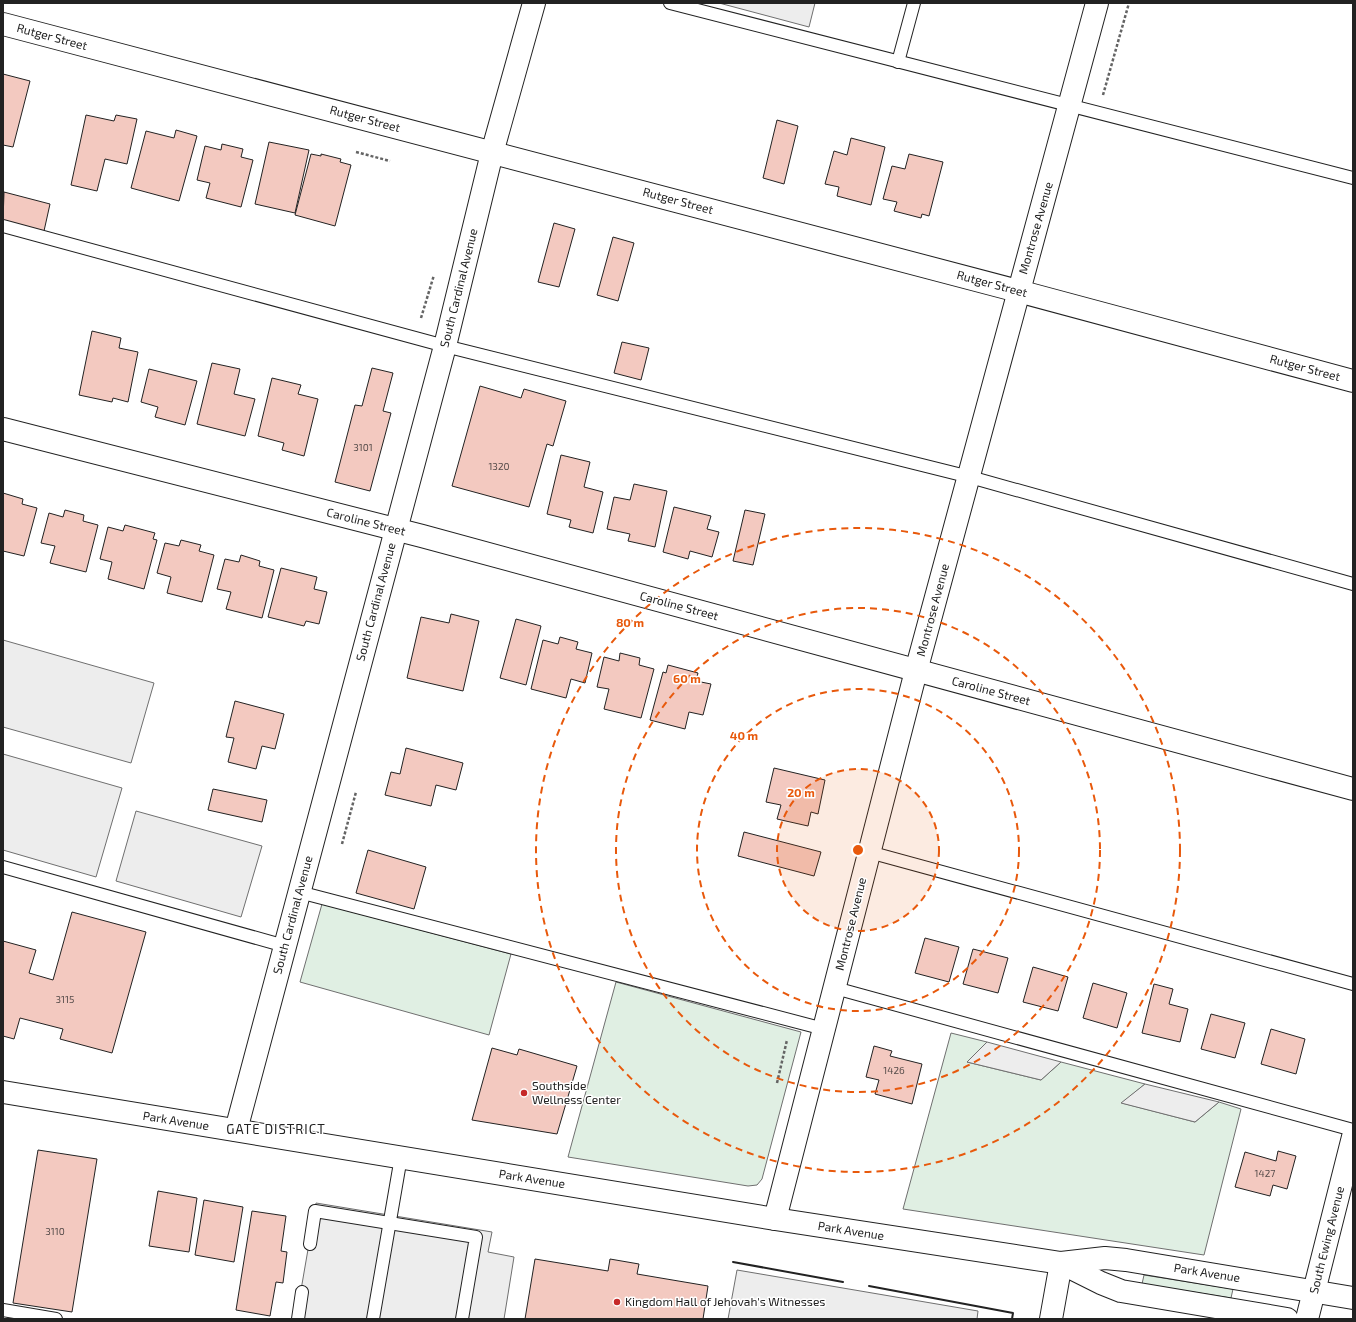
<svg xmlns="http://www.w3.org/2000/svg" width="1356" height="1322" font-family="'Exo 2',sans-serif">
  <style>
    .green { fill: #e0efe3; stroke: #6f6f6f }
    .parking { fill: #ededed; stroke: #6f6f6f }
    .building { fill: #f3c9c0; stroke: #222 }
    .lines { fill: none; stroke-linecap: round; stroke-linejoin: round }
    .lane-casing { stroke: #222; stroke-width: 14 }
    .street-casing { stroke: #222; stroke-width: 24 }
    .path { stroke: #646464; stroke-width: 2.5; stroke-dasharray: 3 2; stroke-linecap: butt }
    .lane { stroke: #fff; stroke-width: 12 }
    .street { stroke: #fff; stroke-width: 22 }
    .wall { stroke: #222; stroke-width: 2 }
    .ring { fill: none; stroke: #e8590c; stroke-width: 2; stroke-dasharray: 7 5 }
    .poi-dot { fill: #c62828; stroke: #fff; stroke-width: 1.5 }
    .labels { text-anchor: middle; stroke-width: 3; stroke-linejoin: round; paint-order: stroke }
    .number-label { font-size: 10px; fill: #564c4a }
    .street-label { font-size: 12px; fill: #222; stroke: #fff }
    .poi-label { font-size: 12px; fill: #222; stroke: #fff; text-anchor: start }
    .neighbourhood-label { font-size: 13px; letter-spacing: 1px; fill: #222; stroke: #fff }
    .centre { fill: #e8590c; stroke: #fff; stroke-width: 2 }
    .ring-label { font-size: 12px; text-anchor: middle; font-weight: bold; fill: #e8590c; stroke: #fff; stroke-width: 3; stroke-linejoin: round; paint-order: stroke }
  </style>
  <rect width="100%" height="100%" fill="#fff"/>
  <g class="green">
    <path d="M322 904 511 954 489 1035 300 982Z"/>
    <path d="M616 982 801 1032 762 1179 757 1185 748 1186 568 1157Z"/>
    <path d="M951 1033 987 1042 967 1062 1041 1080 1061 1062 1145 1084 1122 1103 1195 1122 1219 1102 1241 1109 1204 1255 903 1209Z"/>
    <path d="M1144 1275 1233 1289 1231 1298 1142 1284Z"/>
  </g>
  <g class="parking">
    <path d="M719 3H815L809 27Z"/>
    <path d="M3 640 154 683 131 763 3 727Z"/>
    <path d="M3 754 122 788 96 877 3 850Z"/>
    <path d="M136 811 262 846 241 917 116 881Z"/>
    <path d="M987 1042 1061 1062 1041 1080 967 1062Z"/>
    <path d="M1145 1084 1219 1102 1195 1122 1121 1103Z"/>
    <path d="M316 1203 492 1232 488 1252 514 1257 504 1319H296Z"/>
    <path d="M737 1270 978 1311 977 1319H728Z"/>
  </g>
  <g class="building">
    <path d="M3 74 30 81 13 147 3 145Z"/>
    <path d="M86 115 114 121 116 115 137 119 127 164 105 159 97 191 71 185Z"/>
    <path d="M777 120 798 126 784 184 763 178Z"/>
    <path d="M176 130 197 136 179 201 131 188 146 131 174 138Z"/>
    <path d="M851 138 885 147 871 205 837 196 839 187 825 184 834 151 847 155Z"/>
    <path d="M269 142 309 150 295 213 255 204Z"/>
    <path d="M222 144 243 149 241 157 253 160 241 207 206 198 210 183 197 180 205 146 221 150Z"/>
    <path d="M311 154 321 156V154L341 159 340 162 351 165 335 226 295 215Z"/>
    <path d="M909 154 943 162 929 216 922 214 921 218 894 211 897 202 883 199 892 166 905 169Z"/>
    <path d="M4 192 50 204 44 231 3 221Z"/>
    <path d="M554 223 575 229 559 287 538 282Z"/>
    <path d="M613 237 634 243 618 301 597 295Z"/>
    <path d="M92 331 121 338 119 348 138 352 128 402 113 398 112 402 79 395Z"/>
    <path d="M622 342 649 348 641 380 614 373Z"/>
    <path d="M212 363 240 369 234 394 255 399 245 436 197 424Z"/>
    <path d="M372 368 393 373 383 411 391 413 370 491 335 482 355 405 362 406Z"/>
    <path d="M149 369 197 381 185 425 155 417 158 407 141 402Z"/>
    <path d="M272 378 301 385 298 394 318 399 304 456 282 450 284 443 258 436Z"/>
    <path d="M480 386 521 398 524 389 566 401 553 446 547 444 529 507 452 486Z"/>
    <path d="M561 455 590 462 584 487 603 492 593 533 569 527 571 520 547 514Z"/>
    <path d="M634 484 667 491 655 547 628 541 630 534 607 529 614 497 630 500Z"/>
    <path d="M3 493 23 499 22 504 37 508 24 556 3 551Z"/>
    <path d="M674 507 711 516 707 529 719 532 712 557 690 551 688 559 663 552Z"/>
    <path d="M65 510 84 515 83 521 98 525 86 572 50 563 55 546 41 543 49 513 63 517Z"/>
    <path d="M745 510 765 514 753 565 733 561Z"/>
    <path d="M125 525 155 533 153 539 157 540 144 589 108 579 112 562 100 559 108 527 123 531Z"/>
    <path d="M181 540 201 545 199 551 214 555 202 602 167 593 171 577 157 573 165 543 179 546Z"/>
    <path d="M241 555 260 561 259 566 274 570 262 618 226 609 231 592 217 589 225 559 239 562Z"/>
    <path d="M281 568 317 577 314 589 327 592 319 624 306 621 304 626 268 617Z"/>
    <path d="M451 614 479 621 463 691 407 678 421 617 449 623Z"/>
    <path d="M516 619 541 626 526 685 500 678Z"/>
    <path d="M560 637 578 642 576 649 592 653 585 683 571 679 566 698 531 689 543 640 558 644Z"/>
    <path d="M620 653 640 658 639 665 654 669 641 718 604 709 609 689 597 687 604 657 619 661Z"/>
    <path d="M668 665 698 673 696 681 711 684 703 715 689 712 685 729 650 720 663 672 666 673Z"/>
    <path d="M235 701 284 714 275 749 262 746 256 769 228 762 234 738 226 737Z"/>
    <path d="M406 748 463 763 456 790 436 785 431 806 385 795 391 772 400 774Z"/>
    <path d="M774 768 825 780 818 814 811 812 808 826 777 819 781 805 766 802Z"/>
    <path d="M213 789 267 800 262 822 208 810Z"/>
    <path d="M744 832 821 852 814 876 738 856Z"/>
    <path d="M368 850 426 867 414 909 356 893Z"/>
    <path d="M72 912 146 932 112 1053 60 1039 63 1029 20 1018 14 1039 3 1036V941L36 950 29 973 53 980Z"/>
    <path d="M925 938 959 947 949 982 915 973Z"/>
    <path d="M973 949 1008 958 998 993 963 984Z"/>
    <path d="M1033 967 1068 977 1058 1011 1023 1002Z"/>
    <path d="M1093 983 1127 993 1117 1028 1083 1018Z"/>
    <path d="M1154 984 1173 989 1169 1004 1188 1009 1180 1042 1142 1033Z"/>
    <path d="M1211 1014 1245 1023 1235 1058 1201 1049Z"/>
    <path d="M1271 1029 1305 1039 1296 1074 1261 1064Z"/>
    <path d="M874 1046 892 1051 890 1056 922 1064 912 1104 875 1094 879 1080 866 1077Z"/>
    <path d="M492 1048 517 1055 519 1049 577 1066 557 1134 472 1120Z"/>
    <path d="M38 1150 97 1159 72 1312 13 1303Z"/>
    <path d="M1278 1151 1296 1156 1287 1189 1273 1185 1270 1196 1235 1187 1245 1152 1276 1161Z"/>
    <path d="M158 1191 197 1198 189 1252 149 1246Z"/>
    <path d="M204 1200 243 1207 234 1262 195 1255Z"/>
    <path d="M252 1211 286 1216 281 1251 287 1252 283 1283 276 1282 270 1316 236 1310Z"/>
    <path d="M535 1259 608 1271 610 1259 639 1264 637 1274 708 1286 703 1319H525Z"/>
  </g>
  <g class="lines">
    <defs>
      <g id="lane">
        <path d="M670 3 1353 178"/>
        <path d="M898 62 914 3"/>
        <path d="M3 226 445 346 970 477 1353 584"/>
        <path d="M869 852 1353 984"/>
        <path d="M3 867 285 946"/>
        <path d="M299 892 824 1029"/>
        <path d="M835 988 1353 1130"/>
        <path d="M310 1244 315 1211 476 1237 462 1319"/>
        <path d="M3 1310 56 1319"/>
        <path d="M298 1319 302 1292"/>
        <path d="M373 1319 401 1157"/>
      </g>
      <g id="street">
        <path d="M3 24 1018 291 1353 381"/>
        <path d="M3 429 422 536 1353 789"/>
        <path d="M3 1092 775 1219 1061 1263 1105 1258 1126 1260 1353 1298"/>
        <path d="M236 1130 445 346 492 153 534 3"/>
        <path d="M775 1219 916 671 1097 3"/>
        <path d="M1061 1263 1101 1283 1121 1291 1287 1319"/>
        <path d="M1051 1319 1061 1263"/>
        <path d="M1307 1319 1353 1137"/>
      </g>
    </defs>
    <use href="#lane" class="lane-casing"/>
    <use href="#street" class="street-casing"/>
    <g class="path">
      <path d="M1103 95 1129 3"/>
      <path d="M356 152 390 161"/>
      <path d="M421 318 434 275"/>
      <path d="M342 844 356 792"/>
      <path d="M777 1083 787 1040"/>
    </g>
    <use href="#lane" class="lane"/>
    <use href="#street" class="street"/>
    <g class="wall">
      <path d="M733 1262 843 1282"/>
      <path d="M869 1286 1013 1313 1012 1319"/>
    </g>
  </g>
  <circle cx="858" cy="850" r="81" fill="#e8590c" fill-opacity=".12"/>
  <g class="ring">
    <circle cx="858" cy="850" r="81"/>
    <circle cx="858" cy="850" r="161"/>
    <circle cx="858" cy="850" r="242"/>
    <circle cx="858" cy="850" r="322"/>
  </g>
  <g class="poi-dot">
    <circle cx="524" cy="1093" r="4"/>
    <circle cx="617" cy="1302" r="4"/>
  </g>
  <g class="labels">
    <g class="number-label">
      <text x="363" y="451">3101</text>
      <text x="499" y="470">1320</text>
      <text x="65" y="1003">3115</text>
      <text x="894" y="1074">1426</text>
      <text x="1265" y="1177">1427</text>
      <text x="55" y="1235">3110</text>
    </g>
    <g class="street-label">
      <text transform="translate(52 37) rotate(15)" y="4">Rutger Street</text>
      <text transform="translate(365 119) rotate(15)" y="4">Rutger Street</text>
      <text transform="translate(678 201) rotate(15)" y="4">Rutger Street</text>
      <text transform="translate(1036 228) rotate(-74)" y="4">Montrose Avenue</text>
      <text transform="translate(992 284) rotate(15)" y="4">Rutger Street</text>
      <text transform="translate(459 288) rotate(-76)" y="4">South Cardinal Avenue</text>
      <text transform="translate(1305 368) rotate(15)" y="4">Rutger Street</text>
      <text transform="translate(366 522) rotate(14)" y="4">Caroline Street</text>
      <text transform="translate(376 602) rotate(-75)" y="4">South Cardinal Avenue</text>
      <text transform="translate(679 606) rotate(15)" y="4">Caroline Street</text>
      <text transform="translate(933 610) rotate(-75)" y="4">Montrose Avenue</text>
      <text transform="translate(991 691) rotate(15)" y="4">Caroline Street</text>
      <text transform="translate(293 915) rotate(-75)" y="4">South Cardinal Avenue</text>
      <text transform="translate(851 924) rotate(-76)" y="4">Montrose Avenue</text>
      <text transform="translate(176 1121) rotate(9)" y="4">Park Avenue</text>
      <text transform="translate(532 1179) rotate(9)" y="4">Park Avenue</text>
      <text transform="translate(851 1231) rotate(9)" y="4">Park Avenue</text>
      <text transform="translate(1327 1240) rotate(-76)" y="4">South Ewing Avenue</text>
      <text transform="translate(1207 1273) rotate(9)" y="4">Park Avenue</text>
    </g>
    <g class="poi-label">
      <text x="532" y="1090">Southside<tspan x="532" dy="14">Wellness Center</tspan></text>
      <text x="625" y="1306">Kingdom Hall of Jehovah's Witnesses</text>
    </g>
    <g class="neighbourhood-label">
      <text x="276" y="1134">GATE DISTRICT</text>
    </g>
  </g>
  <circle cx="858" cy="850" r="6" class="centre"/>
  <g class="ring-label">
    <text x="630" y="627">80 m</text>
    <text x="687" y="683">60 m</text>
    <text x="744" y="740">40 m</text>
    <text x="801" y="797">20 m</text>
  </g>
  <rect width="1356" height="1322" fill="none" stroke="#222222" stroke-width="8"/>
</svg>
